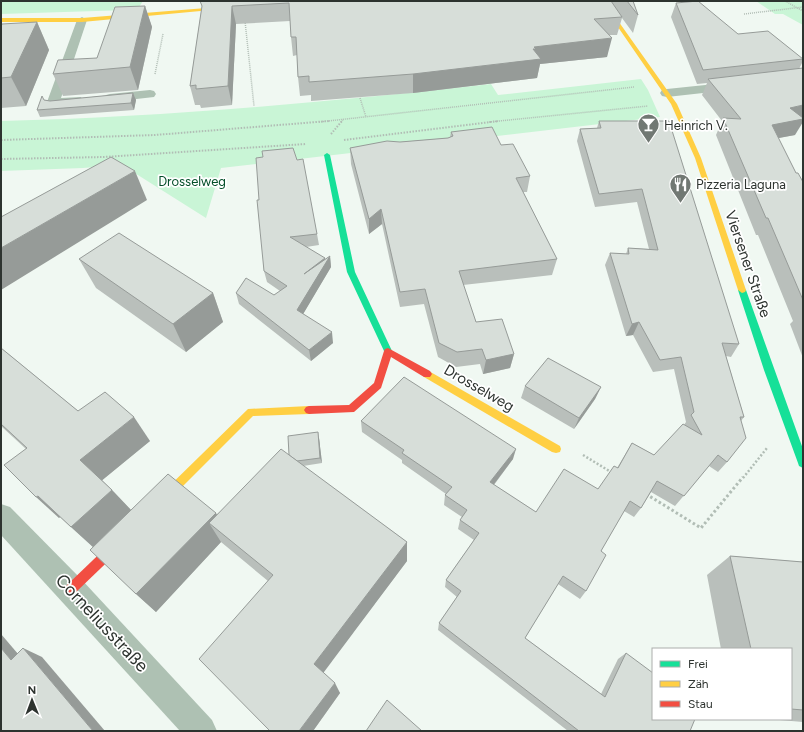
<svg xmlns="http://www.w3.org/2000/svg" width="804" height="732" font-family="Figtree,sans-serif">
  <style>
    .green { fill: #c9f5d6 }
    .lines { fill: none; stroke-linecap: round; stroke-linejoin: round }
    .path-far3 { stroke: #b1bdb5; stroke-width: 1.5; stroke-dasharray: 1 1; stroke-linecap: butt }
    .path-far2 { stroke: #b1bdb5; stroke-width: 2; stroke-dasharray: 1.5 1.5; stroke-linecap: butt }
    .path-far1 { stroke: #b1bdb5; stroke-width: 2.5; stroke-dasharray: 2 2; stroke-linecap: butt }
    .path { stroke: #b1bdb5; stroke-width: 3; stroke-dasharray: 2.5 2.5; stroke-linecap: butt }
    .lane { fill: #aec1b3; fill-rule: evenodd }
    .street { fill: #aec1b3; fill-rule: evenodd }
    .fast { fill: #16e098; fill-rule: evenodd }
    .slow { fill: #ffcf43; fill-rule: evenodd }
    .jam { fill: #f24e42; fill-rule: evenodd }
    .wall { fill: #b9bfbb }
    .shaded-wall { fill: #969b98 }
    .building { fill: #d7ded9; stroke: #969b98 }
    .labels { text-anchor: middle; stroke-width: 3.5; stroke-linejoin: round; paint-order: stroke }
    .far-poi-label { font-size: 13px; fill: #2d332f; stroke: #fff; text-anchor: start }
    .far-park-label { font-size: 13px; fill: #024e28; stroke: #fff }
    .street-label { font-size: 15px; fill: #2d332f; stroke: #fff }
    .near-street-label { font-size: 18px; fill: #2d332f; stroke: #fff }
  </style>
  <rect width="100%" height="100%" fill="#f0f8f2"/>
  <g class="green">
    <path d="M1 1H143L139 7 128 10 1 14Z"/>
    <path d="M756 1H803V25L783 14H775Z"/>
    <path d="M641 79 648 90 660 117 221 168 206 218 122 165 83 168 1 171V121C165 117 328 102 491 84L498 95Z"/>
  </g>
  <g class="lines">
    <g class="path-far3">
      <path d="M785 1 803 11"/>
      <path d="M744 14 803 7"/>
      <path d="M245 21 254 106"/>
      <path d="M155 74 163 34"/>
      <path d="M360 98 366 117"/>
      <path d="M319 122 634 87"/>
      <path d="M341 122 343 120"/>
      <path d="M489 122 648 106"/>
    </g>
    <g class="path-far2">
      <path d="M331 134 342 121"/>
      <path d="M1 140 155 135 329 121"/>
      <path d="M344 140 499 121"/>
      <path d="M1 159 104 157 306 144"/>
    </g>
    <g class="path-far1">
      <path d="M583 455 611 472"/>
      <path d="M743 478 767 448"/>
    </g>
    <path class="path" d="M646 494 701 528 743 477"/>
    <g class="lane">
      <path d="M82 17 87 20 61 98 81 97 83 100 81 103C72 105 58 107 48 105L47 102 77 20Z"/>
      <path d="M150 90 154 91 156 94 154 97 110 102 106 101 104 98 106 95 110 94Z"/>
    </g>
    <g class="street">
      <path d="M734 82 739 83 741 86 739 89 667 97 662 96 660 93 662 90 667 89Z"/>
      <path d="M1 504 10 507 81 579 212 720 217 731H180L1 535Z"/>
    </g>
    <g class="fast">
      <path d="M327 153 330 155 355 272 392 351 391 353H385L384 351 347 272 324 155Z"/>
      <path d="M742 287 746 290 803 449V468L799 466 798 463 764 370 738 290Z"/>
    </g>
    <g class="slow">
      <path d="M600 1H604L677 104 701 158 746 290 745 292 742 293 738 290 695 158 671 104Z"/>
      <path d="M231 6 233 7V8L82 22H1V18H82Z"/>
      <path d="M427 370 560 446 561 449 560 452 556 453 552 452 424 377 422 374 424 371Z"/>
      <path d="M309 406 312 407 314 410 312 413 309 414 253 416 162 507 158 509 154 507 153 504 154 501 248 409Z"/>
    </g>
    <g class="jam">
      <path d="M388 348 430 371 432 374 430 377H424L391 357 381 388 354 412 309 414 306 413 304 410 306 407 309 406 349 405 374 383 384 351 385 349Z"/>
      <path d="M122 535 126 536 127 540 126 544 75 593 71 595 67 593 65 589 67 585 118 536Z"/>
    </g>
  </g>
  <g class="wall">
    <path d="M200 1H633L638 15 633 33 622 18 617 35H609L607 57 540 64 537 78 413 93 311 101V95L300 96 298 77 297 55 293 56 291 37 290 21 236 24 232 105 201 108 200 105H195L190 86 202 6Z"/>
    <path d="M676 3 738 34 803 59V61L799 69 795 135 778 138 796 173 803 182V358L790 324 793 321 758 235H756L716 135 722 121 702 95 707 83 697 84 671 17Z"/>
    <path d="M145 6 152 27 138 90 63 96 53 74 97 58Z"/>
    <path d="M37 22 49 50 26 106 1 108V26Z"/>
    <path d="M133 93 136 100 134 110 40 117 37 110 44 100 50 101Z"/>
    <path d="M599 121 739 344 731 357 726 356 744 417 741 421 727 462 718 472 709 466 675 506 651 492 641 508 634 517 624 511 601 551 586 591 580 599 558 584 525 638 601 694 618 659 626 653 690 731H568L438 630 439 623 457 597 445 587 446 580 474 540 458 529 460 520 462 517 444 505 445 495 446 494 402 463V460L362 432 361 421 513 459 494 485 536 512 598 489 617 468 632 443 654 455 684 425 686 422 674 369 653 372 633 335 626 336 605 265 610 253 626 254 628 248 649 249 637 202 595 207 577 141 580 129 597 128Z"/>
    <path d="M451 132 501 145 530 176 527 192H523L557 259 552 275 463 285 476 322 514 354 510 368 483 374 480 364 456 367 438 357 424 304 400 307 382 224 369 234 351 164 350 148 400 142 448 138 450 137Z"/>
    <path d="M263 157 317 234 319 245 306 247 325 259 330 256 331 267 303 314 333 343 311 361 239 304 236 293 274 295 280 291 267 282 264 271 259 200Z"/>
    <path d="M79 259 213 293 223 322 186 352 96 288Z"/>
    <path d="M1 348 78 411 150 441 102 480 112 490 131 510 93 547 60 517 59 518 26 449 1 426Z"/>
    <path d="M525 386 601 387 595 399 574 429 521 398Z"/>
    <path d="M319 438 322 463 303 466 407 542V561L323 672 340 693 313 731 268 581 221 542 156 612 136 594 216 513V515L289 455Z"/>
    <path d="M730 556 803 562V722L768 719H791V649H721L707 575Z"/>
  </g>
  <g class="shaded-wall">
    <path d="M145 6 152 27 138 90 130 67Z"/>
    <path d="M232 6 236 24 232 105 228 86Z"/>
    <path d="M37 22 49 50 26 106 11 77Z"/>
    <path d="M612 38 607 57 540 64 537 78 413 93V74L533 49 534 47Z"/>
    <path d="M133 93 136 100 134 110 131 103Z"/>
    <path d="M803 105V122L795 135 763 141 772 125 790 108Z"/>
    <path d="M135 171 147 200 1 290V248Z"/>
    <path d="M381 209 382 224 369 234V219Z"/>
    <path d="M330 256 331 267 299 321 297 310 304 274 325 258V263Z"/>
    <path d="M213 293 223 322 186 352 173 324Z"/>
    <path d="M639 322 633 335 626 336 632 324Z"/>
    <path d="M332 332 333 343 311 361 309 350Z"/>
    <path d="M514 354 510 368 483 374 486 360Z"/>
    <path d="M601 387 595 399 574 429 579 418Z"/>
    <path d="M134 417 150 441 100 482 80 460Z"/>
    <path d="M318 432 319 438 322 463 320 458Z"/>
    <path d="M516 449 513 459 488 492 490 482Z"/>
    <path d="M112 490 131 510 93 547 71 527Z"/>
    <path d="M38 496 61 516 59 518 36 497Z"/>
    <path d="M216 513 228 534 209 523 221 542 156 612 136 594Z"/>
    <path d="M407 542V561L321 676 314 664Z"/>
    <path d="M1 634 30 668 11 660 1 648Z"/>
    <path d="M23 648 42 657 105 731H93Z"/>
    <path d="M335 683 340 693 313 731H299Z"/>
  </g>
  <g class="building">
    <path d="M200 1H611L622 17 594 19 612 38 534 47 536 49H533L541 59 413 74 309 82V76L298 77 296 37H291L289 3 232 6 228 86 196 89V85L190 86 202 6Z"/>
    <path d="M627 1H633L638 15Z"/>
    <path d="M698 1 738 34 768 31 803 59 703 70 676 3Z"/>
    <path d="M145 6 130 67 53 74 58 60 97 58 115 7Z"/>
    <path d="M37 22 11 77 1 78V26L2 24Z"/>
    <path d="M803 68V105L790 108 803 118V119L772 125 796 173H798L803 182V300L768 218H766L723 118 741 119 708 79Z"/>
    <path d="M133 93 131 103 37 110 42 96 44 100 50 101Z"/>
    <path d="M599 121H669L739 344 722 343 744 417H740L746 438 727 462 718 455 684 496 657 481 641 508 630 501 601 551 606 555 586 591 563 576 525 638 605 697 626 653 653 673V719H695L690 731H579L439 623 461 591 446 580 479 533 460 520 467 510 445 495 452 487 402 453 404 450 361 421 404 377 516 449 490 482 536 512 564 469 598 489 614 466 618 468 632 443 654 455 683 424 702 435 691 415 694 412 681 357 660 360 639 322 632 324 610 253 629 254 628 248 658 250 642 189 599 194 580 129 601 128Z"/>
    <path d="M492 127 501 145 513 144 530 176 516 178 557 259 459 271 476 322 502 319 514 354 486 360 482 349 457 352 439 343 425 289 400 292 381 209 369 219 350 148 387 141 400 142 448 138 453 136 451 132Z"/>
    <path d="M293 148 297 160 303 159 317 234 290 237 325 258 304 274 330 256 297 310 332 332 309 350 236 293 246 278 274 295 287 286 264 271 257 200H259L256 158 263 157 262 151Z"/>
    <path d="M111 157 135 171 1 248V217Z"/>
    <path d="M119 233 213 293 173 324 79 259Z"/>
    <path d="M1 348 78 411 105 392 134 417 80 460 112 490 71 527 38 496 36 497 4 465 27 448 1 424Z"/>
    <path d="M548 358 601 387 579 418 525 386Z"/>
    <path d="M318 432 320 458 297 461 289 455 288 436Z"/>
    <path d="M281 449 407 542 314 664 335 683 299 731H270L199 659 273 575 209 523Z"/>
    <path d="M168 474 216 513 136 594 90 550Z"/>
    <path d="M730 556 803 562V710L791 709V649H751Z"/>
    <path d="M1 648 11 660 23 648 93 731H1Z"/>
    <path d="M387 700 422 731H366Z"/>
  </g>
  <defs>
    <symbol id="bar-pin" viewBox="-11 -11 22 30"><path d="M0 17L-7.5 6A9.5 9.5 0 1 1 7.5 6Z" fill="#717873" stroke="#fff"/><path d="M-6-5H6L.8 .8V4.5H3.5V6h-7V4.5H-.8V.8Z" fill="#fff"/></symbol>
    <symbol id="restaurant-pin" viewBox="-11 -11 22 30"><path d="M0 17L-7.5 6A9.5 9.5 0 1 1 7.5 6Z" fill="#717873" stroke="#fff"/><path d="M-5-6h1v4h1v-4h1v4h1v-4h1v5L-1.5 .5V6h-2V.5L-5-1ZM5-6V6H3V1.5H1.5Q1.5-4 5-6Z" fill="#fff"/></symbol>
  </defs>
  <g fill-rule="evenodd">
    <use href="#bar-pin" x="636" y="112" width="25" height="34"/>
    <use href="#restaurant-pin" x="668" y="172" width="25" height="34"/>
  </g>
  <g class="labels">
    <g class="far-poi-label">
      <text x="664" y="130">Heinrich V.</text>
      <text x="696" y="189">Pizzeria Laguna</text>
    </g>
    <g class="far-park-label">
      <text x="192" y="186">Drosselweg</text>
    </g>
    <g class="street-label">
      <text transform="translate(748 264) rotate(71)" y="5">Viersener Straße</text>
      <text transform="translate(479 388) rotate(30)" y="5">Drosselweg</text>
    </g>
    <g class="near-street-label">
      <text transform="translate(102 623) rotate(47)" y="6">Corneliusstraße</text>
    </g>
  </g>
  <rect width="804" height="732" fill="none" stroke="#2d332f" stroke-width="4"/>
  <rect x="652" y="648" width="140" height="72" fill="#ffffff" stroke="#abadac"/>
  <rect x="660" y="661" width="20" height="6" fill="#16e098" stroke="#abadac"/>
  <text x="688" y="668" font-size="12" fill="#2d332f">Frei</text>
  <rect x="660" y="681" width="20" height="6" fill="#ffcf43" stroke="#abadac"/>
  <text x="688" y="688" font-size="12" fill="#2d332f">Zäh</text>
  <rect x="660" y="701" width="20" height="6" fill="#f24e42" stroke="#abadac"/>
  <text x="688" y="708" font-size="12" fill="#2d332f">Stau</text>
  <g transform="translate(32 700) rotate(359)" stroke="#ffffff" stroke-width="3" paint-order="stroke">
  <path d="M0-3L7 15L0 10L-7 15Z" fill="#2d332f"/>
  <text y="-6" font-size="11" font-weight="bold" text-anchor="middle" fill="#2d332f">N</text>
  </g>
</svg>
